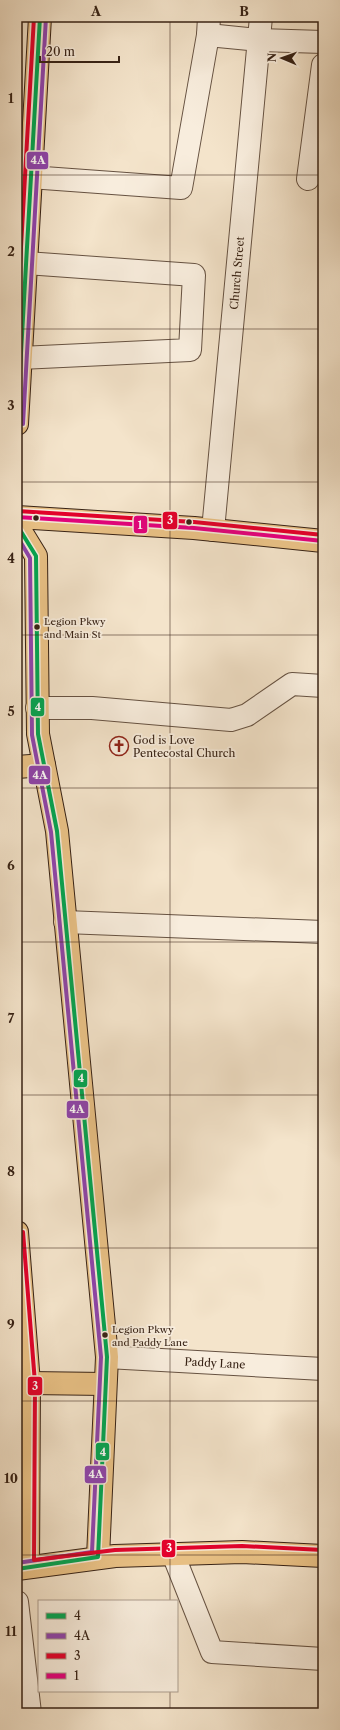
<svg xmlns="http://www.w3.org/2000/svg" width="340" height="1730" font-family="'Libre Caslon Text',serif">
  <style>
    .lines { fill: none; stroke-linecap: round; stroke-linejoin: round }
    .minor-casing { stroke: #665242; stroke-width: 24 }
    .major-casing { stroke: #372215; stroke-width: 24 }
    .minor { stroke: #f8eddd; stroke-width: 22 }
    .major { stroke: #eac286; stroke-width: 22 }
    .bus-1-casing { stroke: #f8eddd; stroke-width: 7 }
    .bus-2-casing { stroke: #f8eddd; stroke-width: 7 }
    .bus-3-casing { stroke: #f8eddd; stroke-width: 7 }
    .bus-4-casing { stroke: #f8eddd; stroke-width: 7 }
    .bus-1 { stroke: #00a651; stroke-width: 4 }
    .bus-2 { stroke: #8e44ad; stroke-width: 4 }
    .bus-3 { stroke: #e4002b; stroke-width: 4 }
    .bus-4 { stroke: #e5007d; stroke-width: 4 }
    .grid { fill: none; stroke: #372215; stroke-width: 1; stroke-opacity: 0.55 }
    .bus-dot { fill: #372215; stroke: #f8eddd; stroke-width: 1.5 }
    .labels { text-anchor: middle; stroke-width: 3.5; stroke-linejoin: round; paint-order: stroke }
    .bus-label { font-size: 10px; fill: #372215; stroke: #f8eddd; text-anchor: start }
    .street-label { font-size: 11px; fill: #372215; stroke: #f8eddd }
    .poi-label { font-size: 11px; fill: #372215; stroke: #f8eddd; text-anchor: start }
    .line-badge { stroke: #f8eddd; stroke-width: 1.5 }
    .badge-label { font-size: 11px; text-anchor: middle; font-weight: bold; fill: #fff }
    .neatline { fill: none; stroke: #372215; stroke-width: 1.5 }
    .grid-label { font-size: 13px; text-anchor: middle; font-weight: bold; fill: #372215 }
  </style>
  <rect width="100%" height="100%" fill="#f4e4cb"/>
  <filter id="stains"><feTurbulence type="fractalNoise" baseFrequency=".005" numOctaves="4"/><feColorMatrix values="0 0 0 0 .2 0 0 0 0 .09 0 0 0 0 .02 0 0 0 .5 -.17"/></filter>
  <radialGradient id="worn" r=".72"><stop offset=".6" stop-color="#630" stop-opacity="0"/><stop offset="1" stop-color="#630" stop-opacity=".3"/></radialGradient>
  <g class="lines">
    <defs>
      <g id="minor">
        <path d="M208 35 259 40 323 42"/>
        <path d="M30 177 181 188 208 35 209 17"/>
        <path d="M308 179 323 65"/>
        <path d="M20 358 190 350 194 275 26 263"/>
        <path d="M213 530 261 17"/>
        <path d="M37 708H92L231 720 247 715 292 684 323 686"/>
        <path d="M65 922 323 932"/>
        <path d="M107 1357 323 1369"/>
        <path d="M173 1554 212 1652 323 1659"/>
        <path d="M17 1602 30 1713"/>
      </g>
      <g id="major">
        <path d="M17 424 40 17"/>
        <path d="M17 517 194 528 323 541"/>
        <path d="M17 525 36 556 38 734 57 831 107 1357 98 1557"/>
        <path d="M17 767 44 765"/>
        <path d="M17 1232 29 1383 28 1567"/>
        <path d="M29 1383 105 1384"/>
        <path d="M17 1569 115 1556 242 1552 323 1556"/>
      </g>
    </defs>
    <use href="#minor" class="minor-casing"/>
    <use href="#major" class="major-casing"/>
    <use href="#minor" class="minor"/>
    <use href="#major" class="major"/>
    <defs>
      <g id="bus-1">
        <path d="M17 424 40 17"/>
        <path d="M17 525 36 556 38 734 57 831 107 1357 98 1557 17 1569"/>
      </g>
      <g id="bus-2">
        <path d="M23 424 46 17"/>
        <path d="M17 536 30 558 32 735 51 832 101 1357 92 1552 17 1563"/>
      </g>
      <g id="bus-3">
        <path d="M17 318 34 17"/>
        <path d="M17 511 194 522 323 535"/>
        <path d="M23 1232 35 1383 34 1560 115 1550 242 1546 323 1550"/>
      </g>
      <path id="bus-4" d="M17 517 194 528 323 541"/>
    </defs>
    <use href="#bus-1" class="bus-1-casing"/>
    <use href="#bus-2" class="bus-2-casing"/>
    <use href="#bus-3" class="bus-3-casing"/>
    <use href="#bus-4" class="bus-4-casing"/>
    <use href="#bus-1" class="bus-1"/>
    <use href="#bus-2" class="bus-2"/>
    <use href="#bus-3" class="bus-3"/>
    <use href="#bus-4" class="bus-4"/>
  </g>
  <path class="grid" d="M170 17V1601M17 175H323M17 329H323M17 482H323M17 635H323M17 788H323M17 942H323M17 1095H323M17 1248H323M17 1401H323M17 1555H323M170 1691V1713"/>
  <defs>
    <symbol id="church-ring" viewBox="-11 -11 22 22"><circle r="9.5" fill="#f8eddd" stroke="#8f2418" stroke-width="1.5"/><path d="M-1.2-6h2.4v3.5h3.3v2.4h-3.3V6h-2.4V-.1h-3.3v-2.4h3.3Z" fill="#8f2418"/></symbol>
  </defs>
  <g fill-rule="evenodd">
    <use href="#church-ring" x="108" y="735" width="22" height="22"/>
  </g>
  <g class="bus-dot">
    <circle cx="36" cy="518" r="3.5"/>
    <circle cx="189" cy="522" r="3.5"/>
    <circle cx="37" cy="627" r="3.5"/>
    <circle cx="105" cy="1335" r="3.5"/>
  </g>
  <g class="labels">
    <g class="bus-label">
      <text x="44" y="625">Legion Pkwy<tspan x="44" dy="13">and Main St</tspan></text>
      <text x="112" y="1333">Legion Pkwy<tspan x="112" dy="13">and Paddy Lane</tspan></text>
    </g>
    <g class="street-label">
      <text transform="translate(237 273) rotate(-85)" y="4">Church Street</text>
      <text transform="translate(215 1363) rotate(3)" y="4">Paddy Lane</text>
    </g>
    <g class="poi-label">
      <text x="133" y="744">God is Love<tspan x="133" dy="13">Pentecostal Church</tspan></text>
    </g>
  </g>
  <g class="line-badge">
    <rect x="26" y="151" width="23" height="19" rx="4" fill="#8e44ad"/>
    <rect x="162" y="511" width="16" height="19" rx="4" fill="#e4002b"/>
    <rect x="133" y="515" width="15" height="19" rx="4" fill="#e5007d"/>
    <rect x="30" y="697" width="15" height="20" rx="4" fill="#00a651"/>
    <rect x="28" y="765" width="23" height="20" rx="4" fill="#8e44ad"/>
    <rect x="73" y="1069" width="15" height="19" rx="4" fill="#00a651"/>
    <rect x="66" y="1100" width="23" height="19" rx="4" fill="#8e44ad"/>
    <rect x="27" y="1376" width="16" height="20" rx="4" fill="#e4002b"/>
    <rect x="95" y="1442" width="15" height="19" rx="4" fill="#00a651"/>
    <rect x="84" y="1465" width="23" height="19" rx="4" fill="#8e44ad"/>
    <rect x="161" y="1539" width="15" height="19" rx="4" fill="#e4002b"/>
  </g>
  <g class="badge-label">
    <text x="38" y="164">4A</text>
    <text x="170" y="524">3</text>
    <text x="140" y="529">1</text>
    <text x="38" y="711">4</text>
    <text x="40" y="779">4A</text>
    <text x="81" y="1082">4</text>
    <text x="77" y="1113">4A</text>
    <text x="35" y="1390">3</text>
    <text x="103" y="1456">4</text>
    <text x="96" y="1478">4A</text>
    <text x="169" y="1552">3</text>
  </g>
  <rect width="340" height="1730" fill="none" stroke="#f4e4cb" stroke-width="44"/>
  <rect x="38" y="1600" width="140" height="92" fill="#f8eddd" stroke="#ab9c8d"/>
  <rect x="46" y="1613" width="20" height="6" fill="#00a651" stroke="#ab9c8d"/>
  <text x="74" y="1620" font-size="12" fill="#372215">4</text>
  <rect x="46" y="1633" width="20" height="6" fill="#8e44ad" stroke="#ab9c8d"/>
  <text x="74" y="1640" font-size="12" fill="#372215">4A</text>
  <rect x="46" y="1653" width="20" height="6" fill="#e4002b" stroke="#ab9c8d"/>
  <text x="74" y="1660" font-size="12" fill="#372215">3</text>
  <rect x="46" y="1673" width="20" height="6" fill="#e5007d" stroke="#ab9c8d"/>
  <text x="74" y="1680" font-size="12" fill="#372215">1</text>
  <g transform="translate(282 58) rotate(272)" stroke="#f8eddd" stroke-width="3" paint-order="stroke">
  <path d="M0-3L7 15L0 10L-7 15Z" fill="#372215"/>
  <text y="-6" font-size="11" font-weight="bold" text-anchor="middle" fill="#372215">N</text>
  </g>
  <path d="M40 56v6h79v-6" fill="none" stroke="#372215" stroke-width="2"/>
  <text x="46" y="56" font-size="12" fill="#372215" stroke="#f8eddd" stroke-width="3" paint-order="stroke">20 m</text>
  <rect x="22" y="22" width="296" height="1686" class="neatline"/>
  <g class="grid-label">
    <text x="96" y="16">A</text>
    <text x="244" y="16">B</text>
    <text x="11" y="103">1</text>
    <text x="11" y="256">2</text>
    <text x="11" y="410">3</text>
    <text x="11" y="563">4</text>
    <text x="11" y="716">5</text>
    <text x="11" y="870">6</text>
    <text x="11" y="1023">7</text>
    <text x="11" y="1176">8</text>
    <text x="11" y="1329">9</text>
    <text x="11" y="1483">10</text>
    <text x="11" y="1636">11</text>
  </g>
  <rect width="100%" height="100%" filter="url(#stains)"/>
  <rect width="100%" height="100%" fill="url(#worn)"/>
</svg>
